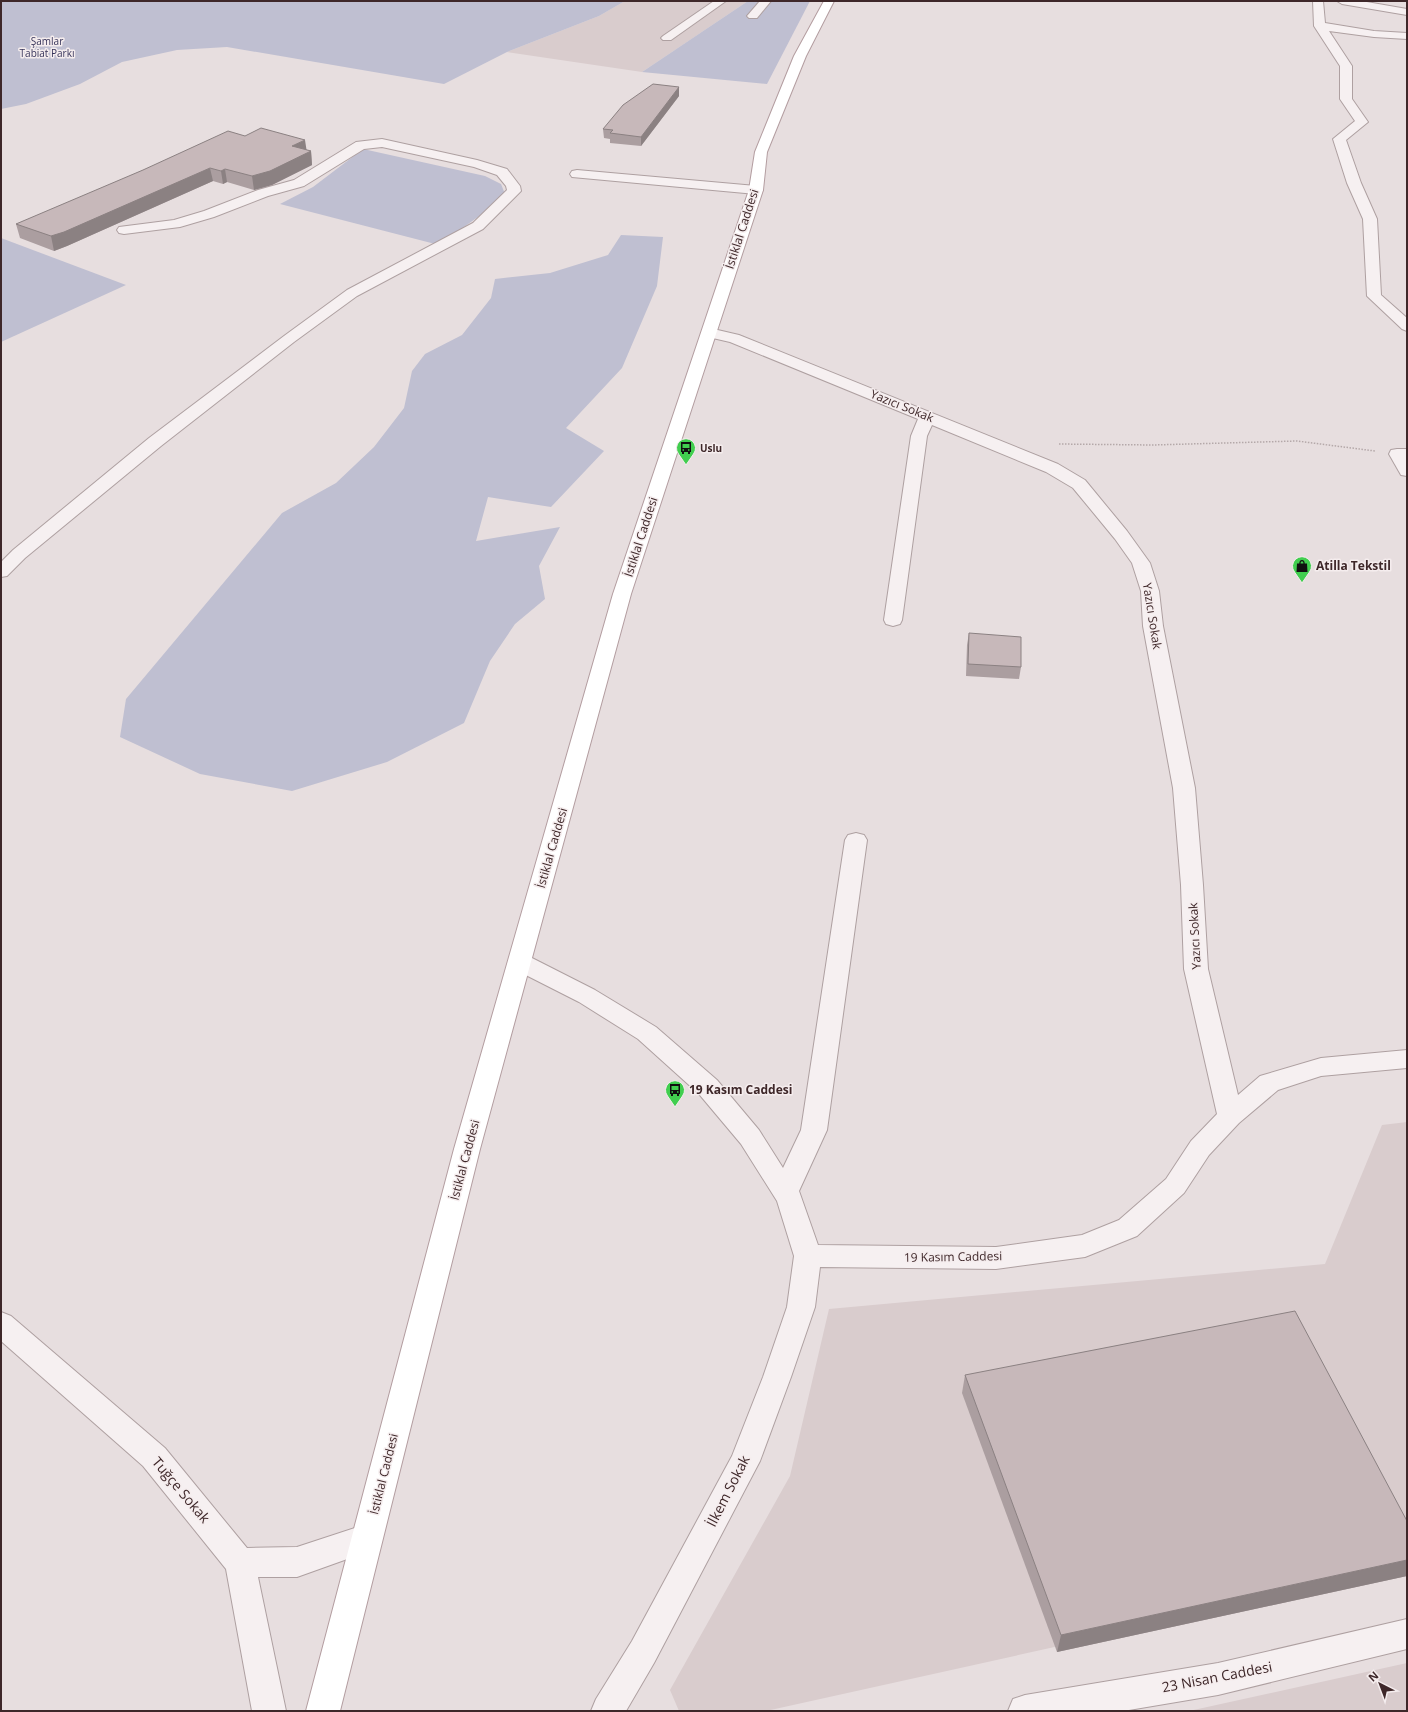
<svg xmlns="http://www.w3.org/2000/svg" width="1408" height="1712" font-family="'Open Sans',sans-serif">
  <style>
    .built { fill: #d9cccd }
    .green { fill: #bfbfd1 }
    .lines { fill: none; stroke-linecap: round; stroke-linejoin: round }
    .minor-casing { stroke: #aea0a1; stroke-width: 2 }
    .major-casing { stroke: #b39da0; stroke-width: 2 }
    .path { stroke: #b4a8a9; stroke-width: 1.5; stroke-dasharray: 1.5 1.5; stroke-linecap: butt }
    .minor { fill: #f6f0f1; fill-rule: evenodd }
    .major { fill: #fff; fill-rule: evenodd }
    .wall { fill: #ab9ea0 }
    .shaded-wall { fill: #8b8182 }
    .building { fill: #c7b8ba; stroke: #8b8182 }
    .labels { text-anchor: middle; stroke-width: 3; stroke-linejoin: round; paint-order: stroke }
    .far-park-label { font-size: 10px; fill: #37345a; stroke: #f5edee }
    .far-poi-label { font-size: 10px; font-weight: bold; fill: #3e2729; stroke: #f5edee; text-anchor: start }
    .street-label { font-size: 12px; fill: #3e2729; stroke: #f5edee }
    .poi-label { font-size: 12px; font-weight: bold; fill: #3e2729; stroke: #f5edee; text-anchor: start }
    .near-street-label { font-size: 14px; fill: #3e2729; stroke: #f5edee }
  </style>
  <rect width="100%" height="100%" fill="#e7dedf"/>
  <g class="built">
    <path d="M625 1H748L642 72 507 52 599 16Z"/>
    <path d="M1407 1122V1569L766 1711H679L670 1690 790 1476 829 1309 1325 1264 1382 1125Z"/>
    <path d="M1407 1663V1711H1189Z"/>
  </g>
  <g class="green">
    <path d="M1 1H625L599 16 507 52 444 84 227 47 177 50 122 62 80 84 26 104 1 109Z"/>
    <path d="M748 1H810L767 84 642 72Z"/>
    <path d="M363 149 485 176 501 184 505 194 482 214 439 245 280 204 313 187Z"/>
    <path d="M621 235 663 237 657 286 622 368 566 428 604 451 551 507 488 497 476 541 560 527 539 566 545 599 515 624 490 661 464 723 387 762 292 791 200 774 120 737 126 699 282 513 336 483 374 447 404 408 412 371 425 354 462 335 491 298 495 279 550 273 608 255Z"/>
    <path d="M1 238 126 285 1 342Z"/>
  </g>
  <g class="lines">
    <defs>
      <g id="minor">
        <path d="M714 1H726L671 40H663L661 38 663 36Z"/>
        <path d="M760 1H771L757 18H749L747 16Z"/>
        <path d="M1313 1H1323L1325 23 1374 31 1407 33V39L1374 37 1329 31 1352 66V99L1368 122 1346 140 1361 183 1377 219 1381 295 1407 318V331L1402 329 1367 296 1363 219 1347 183 1333 139 1355 121 1340 99V66L1314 26Z"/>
        <path d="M1337 1H1361L1407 9V15L1342 4Z"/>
        <path d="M382 139 477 160 507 169 520 186 521 191 483 229 357 296 294 342 161 446 25 558 7 576 1 577V562L13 550 149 438 284 336 347 290 473 223 507 190 506 186 497 175 474 167 382 147 364 149 304 186 268 196 214 217 180 227 124 234 119 233 117 230 119 227 174 220 204 211 258 190 294 180 356 142Z"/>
        <path d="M577 170 756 186 761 187 763 190 761 193 756 194 572 177 570 174 572 171Z"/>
        <path d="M709 328 739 335 1058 464 1085 480 1127 531 1150 563 1159 591 1163 626 1195 788 1203 885 1208 969 1238 1095 1260 1076 1321 1058 1407 1050V1068L1321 1076 1278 1090 1239 1123 1209 1155 1184 1193 1137 1236 1085 1257 996 1269 820 1267 815 1307 791 1377 760 1461 654 1663 626 1711H591L596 1699 632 1641 732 1456 763 1377 787 1307 794 1256 777 1201 741 1144 699 1094 638 1039 579 1002 512 968 508 962 512 956 520 954 528 956 595 990 656 1027 717 1080 759 1130 783 1168 801 1130 845 840 848 835 856 833 864 835 867 840 827 1130 799 1191 818 1245 996 1247 1082 1235 1119 1220 1166 1179 1191 1141 1217 1114 1184 969 1181 885 1173 788 1143 626 1141 591 1132 563 1115 539 1073 488 1046 472 932 425 927 436 902 620 900 624 893 626 886 624 884 620 911 436 918 419 730 342 704 336 701 333 704 330Z"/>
        <path d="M1397 449H1407V476L1401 475 1389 454 1391 450Z"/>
        <path d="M1 1312 11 1316 165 1448 247 1548 297 1547 367 1524 378 1528 382 1538 378 1548 297 1577H258L286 1711H252L226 1569 143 1466 1 1341Z"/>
        <path d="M1407 1619V1649L1218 1695 1123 1711H1008L1013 1699 1025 1695 1218 1663Z"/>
      </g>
      <path id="major" d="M824 1H834L806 56 767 152 763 190 631 594 480 1149 340 1711H306L454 1149 613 594 749 190 755 152 794 56Z"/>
    </defs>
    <use href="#minor" class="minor-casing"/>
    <use href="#major" class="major-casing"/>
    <path class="path" d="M1059 444 1153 445 1297 441 1375 451"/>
    <use href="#minor" class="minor"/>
    <use href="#major" class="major"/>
  </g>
  <g class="wall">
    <path d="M679 87V96L641 146 610 143V139L604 138 603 129Z"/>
    <path d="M245 136 311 151 312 165 272 185 254 190 227 182 223 184 213 181 67 246 54 251 20 238 16 224Z"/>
    <path d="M969 633 1021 667 1019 679 966 676 967 645Z"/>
    <path d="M965 1375 1407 1521V1576L1057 1652 962 1393Z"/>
  </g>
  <g class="shaded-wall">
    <path d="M679 87V96L641 146V137Z"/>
    <path d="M305 140 307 153 311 151 312 165 272 185 254 190 252 176 292 146Z"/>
    <path d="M210 168 213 181 67 246 54 251 51 236Z"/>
    <path d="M225 169 227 182 223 184 221 171Z"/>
    <path d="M1407 1560V1576L1057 1652 1061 1635Z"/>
  </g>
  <g class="building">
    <path d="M653 84 679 87 641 137 610 133 613 130 603 129 623 105Z"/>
    <path d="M261 128 305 140 292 146 311 151 270 171 252 176 225 169 221 171 210 168 64 232 51 236 16 224 143 170 228 131 245 136Z"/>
    <path d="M969 633 1021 637V667L968 664Z"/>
    <path d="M1295 1311 1407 1521V1560L1061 1635 965 1375Z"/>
  </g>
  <defs>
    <symbol id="bus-pin" viewBox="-11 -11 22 30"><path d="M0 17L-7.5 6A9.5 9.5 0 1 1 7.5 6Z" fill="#41ce4f" stroke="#f5edee"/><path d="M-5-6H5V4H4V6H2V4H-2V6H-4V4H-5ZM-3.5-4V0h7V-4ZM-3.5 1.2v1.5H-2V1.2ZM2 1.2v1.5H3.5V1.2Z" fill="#111"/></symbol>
    <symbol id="shop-pin" viewBox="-11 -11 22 30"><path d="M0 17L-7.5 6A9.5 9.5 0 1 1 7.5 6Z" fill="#41ce4f" stroke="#f5edee"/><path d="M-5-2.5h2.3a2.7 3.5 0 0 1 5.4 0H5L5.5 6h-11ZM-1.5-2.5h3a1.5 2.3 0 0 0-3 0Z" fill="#111"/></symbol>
  </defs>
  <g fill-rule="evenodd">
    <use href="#bus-pin" x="675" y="437" width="22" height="30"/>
    <use href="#shop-pin" x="1291" y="555" width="22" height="30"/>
    <use href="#bus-pin" x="664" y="1079" width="22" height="30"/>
  </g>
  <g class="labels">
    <g class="far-park-label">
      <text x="47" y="45">Şamlar<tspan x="47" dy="12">Tabiat Parkı</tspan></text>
    </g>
    <g class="far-poi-label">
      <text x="700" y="452">Uslu</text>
    </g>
    <g class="street-label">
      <text transform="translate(742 229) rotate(-72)" y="4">İstiklal Caddesi</text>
      <text transform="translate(902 406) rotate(22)" y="4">Yazıcı Sokak</text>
      <text transform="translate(641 537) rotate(-72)" y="4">İstiklal Caddesi</text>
      <text transform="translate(1152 616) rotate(81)" y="4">Yazıcı Sokak</text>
      <text transform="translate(552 848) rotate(-74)" y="4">İstiklal Caddesi</text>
      <text transform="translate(1195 936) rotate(-93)" y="4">Yazıcı Sokak</text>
      <text transform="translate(465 1160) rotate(-75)" y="4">İstiklal Caddesi</text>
      <text transform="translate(953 1257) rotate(-1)" y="4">19 Kasım Caddesi</text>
      <text transform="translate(384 1474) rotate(-76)" y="4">İstiklal Caddesi</text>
    </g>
    <g class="poi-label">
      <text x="1316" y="570">Atilla Tekstil</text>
      <text x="689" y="1094">19 Kasım Caddesi</text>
    </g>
    <g class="near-street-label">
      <text transform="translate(181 1490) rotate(50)" y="5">Tuğçe Sokak</text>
      <text transform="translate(728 1491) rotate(-63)" y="5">İlkem Sokak</text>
      <text transform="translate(1217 1677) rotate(-11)" y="5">23 Nisan Caddesi</text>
    </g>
  </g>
  <rect width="1408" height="1712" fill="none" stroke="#3e2729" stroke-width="4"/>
  <g transform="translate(1380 1684) rotate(318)" stroke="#f5edee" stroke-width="3" paint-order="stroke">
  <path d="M0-3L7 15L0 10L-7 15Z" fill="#3e2729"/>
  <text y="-6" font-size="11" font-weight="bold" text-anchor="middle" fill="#3e2729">N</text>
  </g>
</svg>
